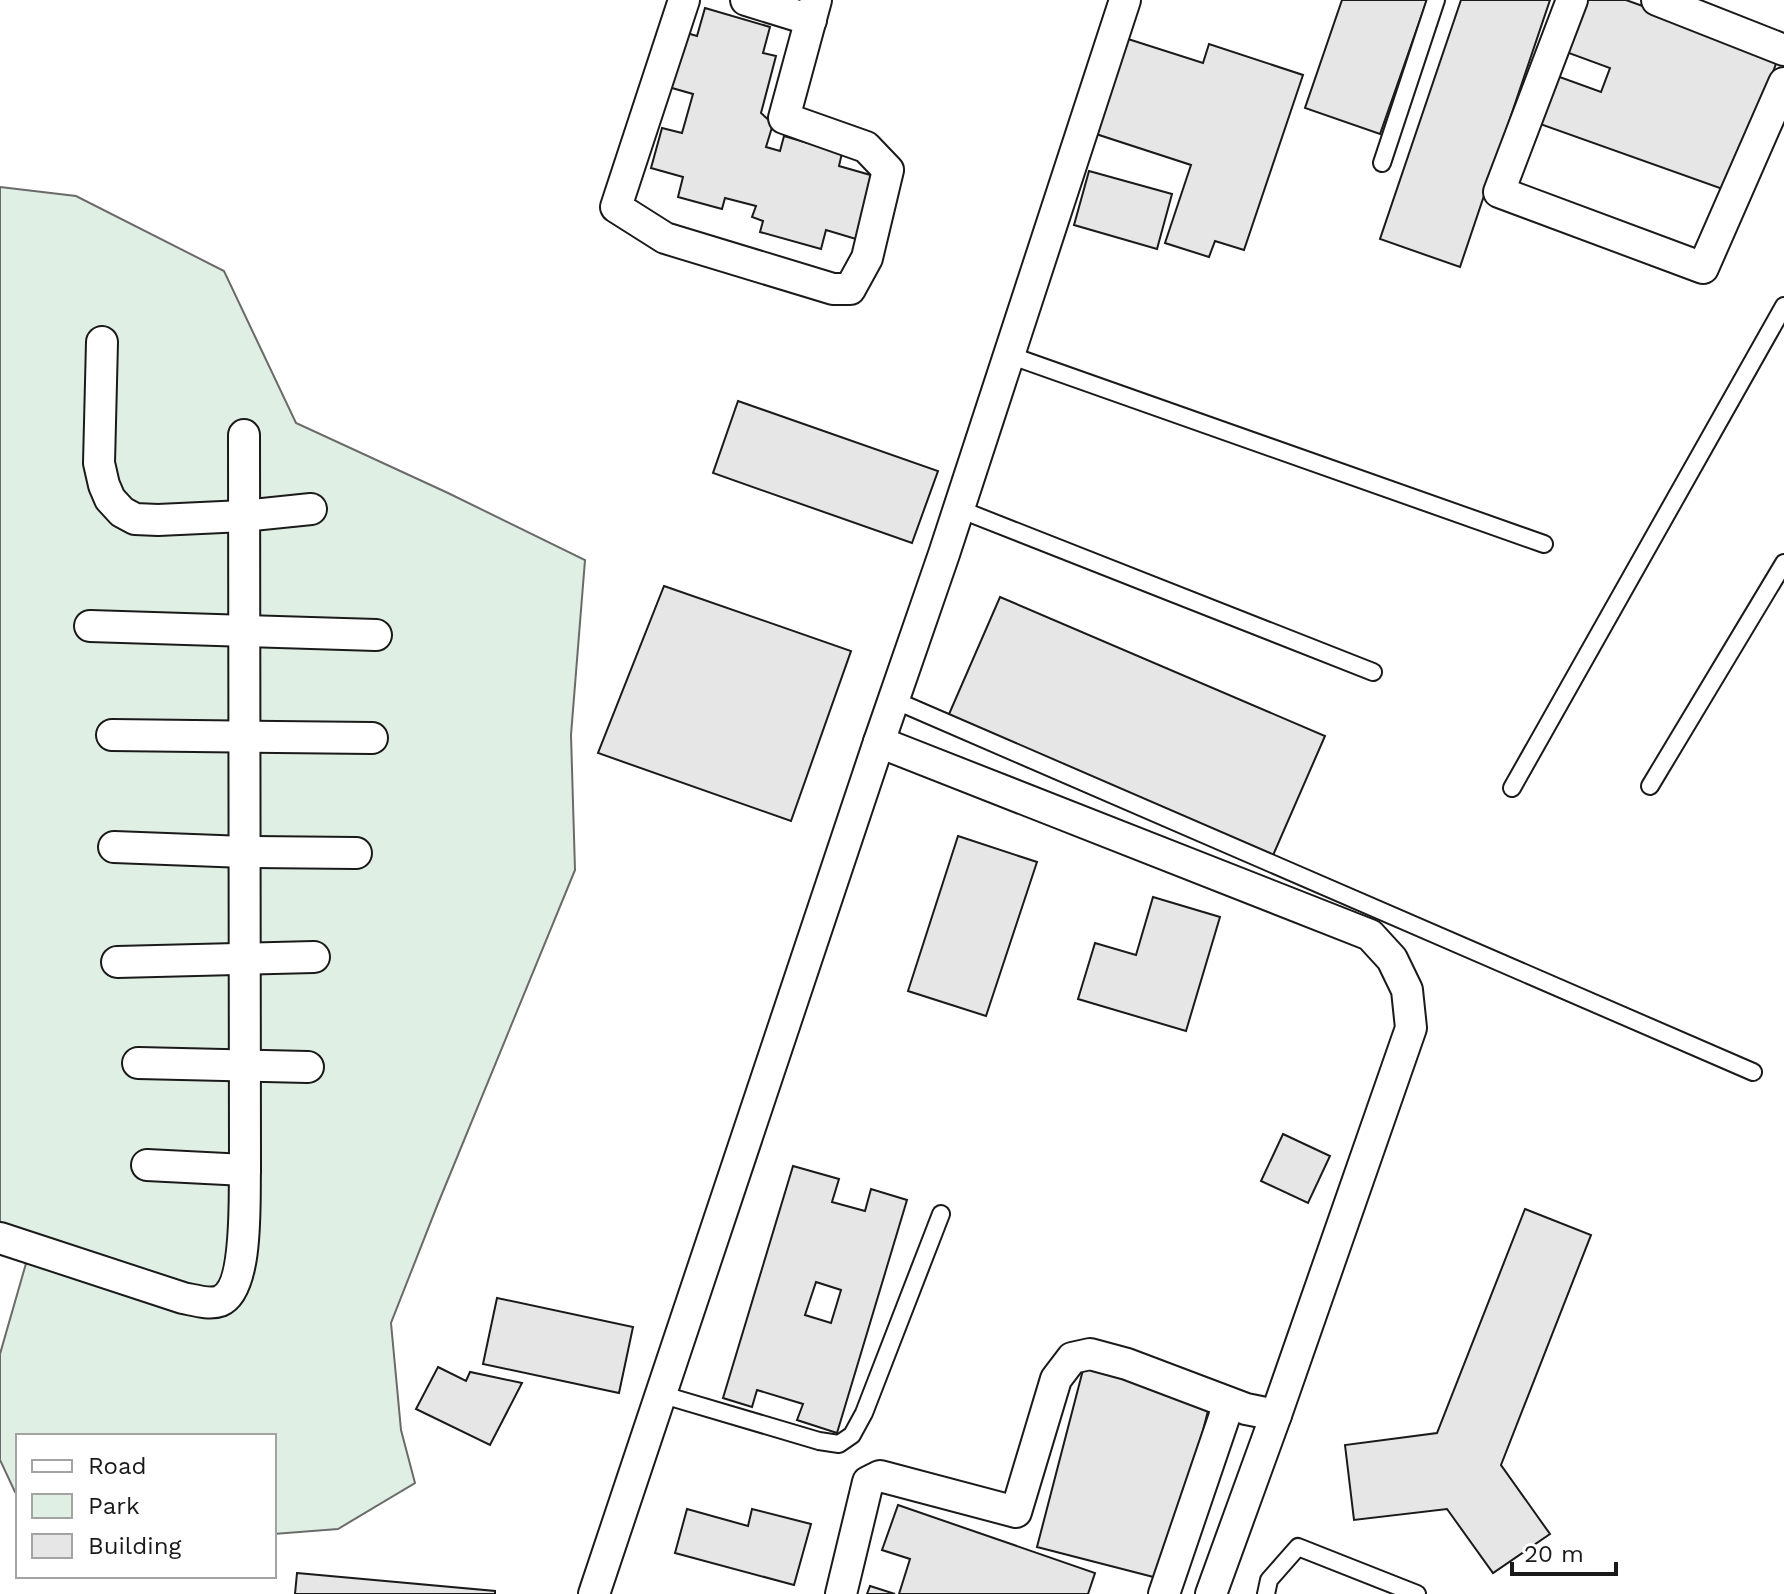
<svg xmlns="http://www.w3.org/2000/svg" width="1784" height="1594" font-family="'Work Sans',sans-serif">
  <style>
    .green { fill: #e0efe3; stroke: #6a6a6a; stroke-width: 2 }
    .building { fill: #e6e6e6; stroke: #1a1a1a; stroke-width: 2; fill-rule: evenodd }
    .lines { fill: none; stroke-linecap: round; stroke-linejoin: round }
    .service-casing { stroke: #1a1a1a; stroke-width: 20 }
    .minor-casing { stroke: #1a1a1a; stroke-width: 34 }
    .service { stroke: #fff; stroke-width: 16 }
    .minor { stroke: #fff; stroke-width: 30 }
  </style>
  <rect width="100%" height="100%" fill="#fff"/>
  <path class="green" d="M0 187 76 196 224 271 296 423 448 493 585 560 571 735 575 870 437 1206 391 1323 401 1430 415 1483 338 1529 274 1534V1436H18V1492H15L0 1460V1354L33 1239 0 1223Z"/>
  <g class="building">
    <path d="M1342 0H1427L1380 134 1305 108Z"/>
    <path d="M1461 0H1550L1460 267 1380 239Z"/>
    <path d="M1584 0H1626L1779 55 1731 192 1540 124 1557 76 1601 92 1610 68 1566 52Z"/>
    <path d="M705 8 770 27 763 53 776 56 761 113 773 124 766 147 780 151 784 136 842 153 839 166 874 176 856 239 826 230 821 249 760 232 763 221 752 217 756 206 725 198 722 209 678 197 683 177 651 168 662 128 682 133 693 94 665 86 680 31 697 36Z"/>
    <path d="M1128 39 1203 63 1209 44 1303 75 1244 250 1215 241 1209 257 1165 243 1191 165 1096 134Z"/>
    <path d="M1089 171 1172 194 1157 249 1074 225Z"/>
    <path d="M738 401 938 471 912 543 713 473Z"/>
    <path d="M664 586 851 651 791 821 598 753Z"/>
    <path d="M1000 597 1325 736 1271 860 946 721Z"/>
    <path d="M958 836 1037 862 986 1016 908 991Z"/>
    <path d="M1153 897 1220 917 1186 1031 1078 999 1095 943 1136 955Z"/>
    <path d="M1283 1134 1330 1156 1308 1203 1261 1181Z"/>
    <path d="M793 1166 839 1179 832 1202 865 1211 871 1189 907 1200 837 1433 797 1420 803 1404 757 1390 752 1407 723 1398ZM816 1282 841 1290 831 1323 805 1315Z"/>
    <path d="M1525 1209 1591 1235 1501 1465 1550 1534 1493 1573 1447 1509 1354 1520 1345 1445 1437 1433Z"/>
    <path d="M497 1298 633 1327 619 1393 483 1364Z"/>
    <path d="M1084 1366 1211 1399 1165 1580 1037 1547Z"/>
    <path d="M438 1367 466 1381 470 1372 522 1383 490 1445 416 1409Z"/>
    <path d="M898 1505 1095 1573 1088 1594H899L910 1559 882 1550Z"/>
    <path d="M687 1509 748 1526 752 1509 811 1524 794 1585 675 1553Z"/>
    <path d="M297 1573 495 1591V1594H295Z"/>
    <path d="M870 1586 895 1594H867Z"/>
  </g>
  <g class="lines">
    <defs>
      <g id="service">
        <path d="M1382 163 1436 0"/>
        <path d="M1009 355 1544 544"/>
        <path d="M959 509 1373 672"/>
        <path d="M894 700 1753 1072"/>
        <path d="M1650 786 1784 563"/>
        <path d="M1512 788 1784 306"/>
        <path d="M660 1394 819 1441 839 1444 852 1435 864 1413 941 1214"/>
        <path d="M1266 1594 1269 1580 1298 1547 1417 1594"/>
      </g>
      <g id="minor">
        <path d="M684 0 616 207 665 238 833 289H850L867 258 888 170 866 147 784 118 816 0"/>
        <path d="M746 0 811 20"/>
        <path d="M1572 0 1499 192 1703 268 1784 83"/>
        <path d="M1657 0 1784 50"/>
        <path d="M102 342 99 463 104 485 110 499 122 512 135 519 158 520 244 516 311 509"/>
        <path d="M90 626 376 635"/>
        <path d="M112 735 372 738"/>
        <path d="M879 742 1370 935 1392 959 1407 990 1411 1028 1276 1415 1211 1594"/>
        <path d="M114 847 245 852 356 853"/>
        <path d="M117 962 314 957"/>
        <path d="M138 1063 308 1067"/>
        <path d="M147 1165 245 1170"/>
        <path d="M0 1238 183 1298C194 1300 209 1305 220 1301 249 1289 244 1196 245 1170L244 435"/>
        <path d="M594 1594 879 742 944 554 1125 0"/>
        <path d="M841 1594 868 1482 880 1476 1016 1512 1056 1379 1072 1358 1090 1354 1127 1364 1246 1409 1276 1415"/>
        <path d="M1164 1594 1229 1403"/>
      </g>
    </defs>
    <use href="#service" class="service-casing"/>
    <use href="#minor" class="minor-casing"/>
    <use href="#service" class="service"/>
    <use href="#minor" class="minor"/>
  </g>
  <rect x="16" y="1434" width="260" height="144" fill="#ffffff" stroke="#a3a3a3" stroke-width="2"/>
  <rect x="32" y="1460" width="40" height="12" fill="#ffffff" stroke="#a3a3a3" stroke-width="2"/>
  <text x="88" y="1474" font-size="24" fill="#1a1a1a">Road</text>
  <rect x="32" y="1494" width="40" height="24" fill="#e0efe3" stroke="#a3a3a3" stroke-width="2"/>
  <text x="88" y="1514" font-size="24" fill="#1a1a1a">Park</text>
  <rect x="32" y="1534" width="40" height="24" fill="#e6e6e6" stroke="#a3a3a3" stroke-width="2"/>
  <text x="88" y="1554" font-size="24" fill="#1a1a1a">Building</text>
  <path d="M1512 1562v12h104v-12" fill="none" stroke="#1a1a1a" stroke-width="4"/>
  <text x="1524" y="1562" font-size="24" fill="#1a1a1a" stroke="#ffffff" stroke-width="6" paint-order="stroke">20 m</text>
</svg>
